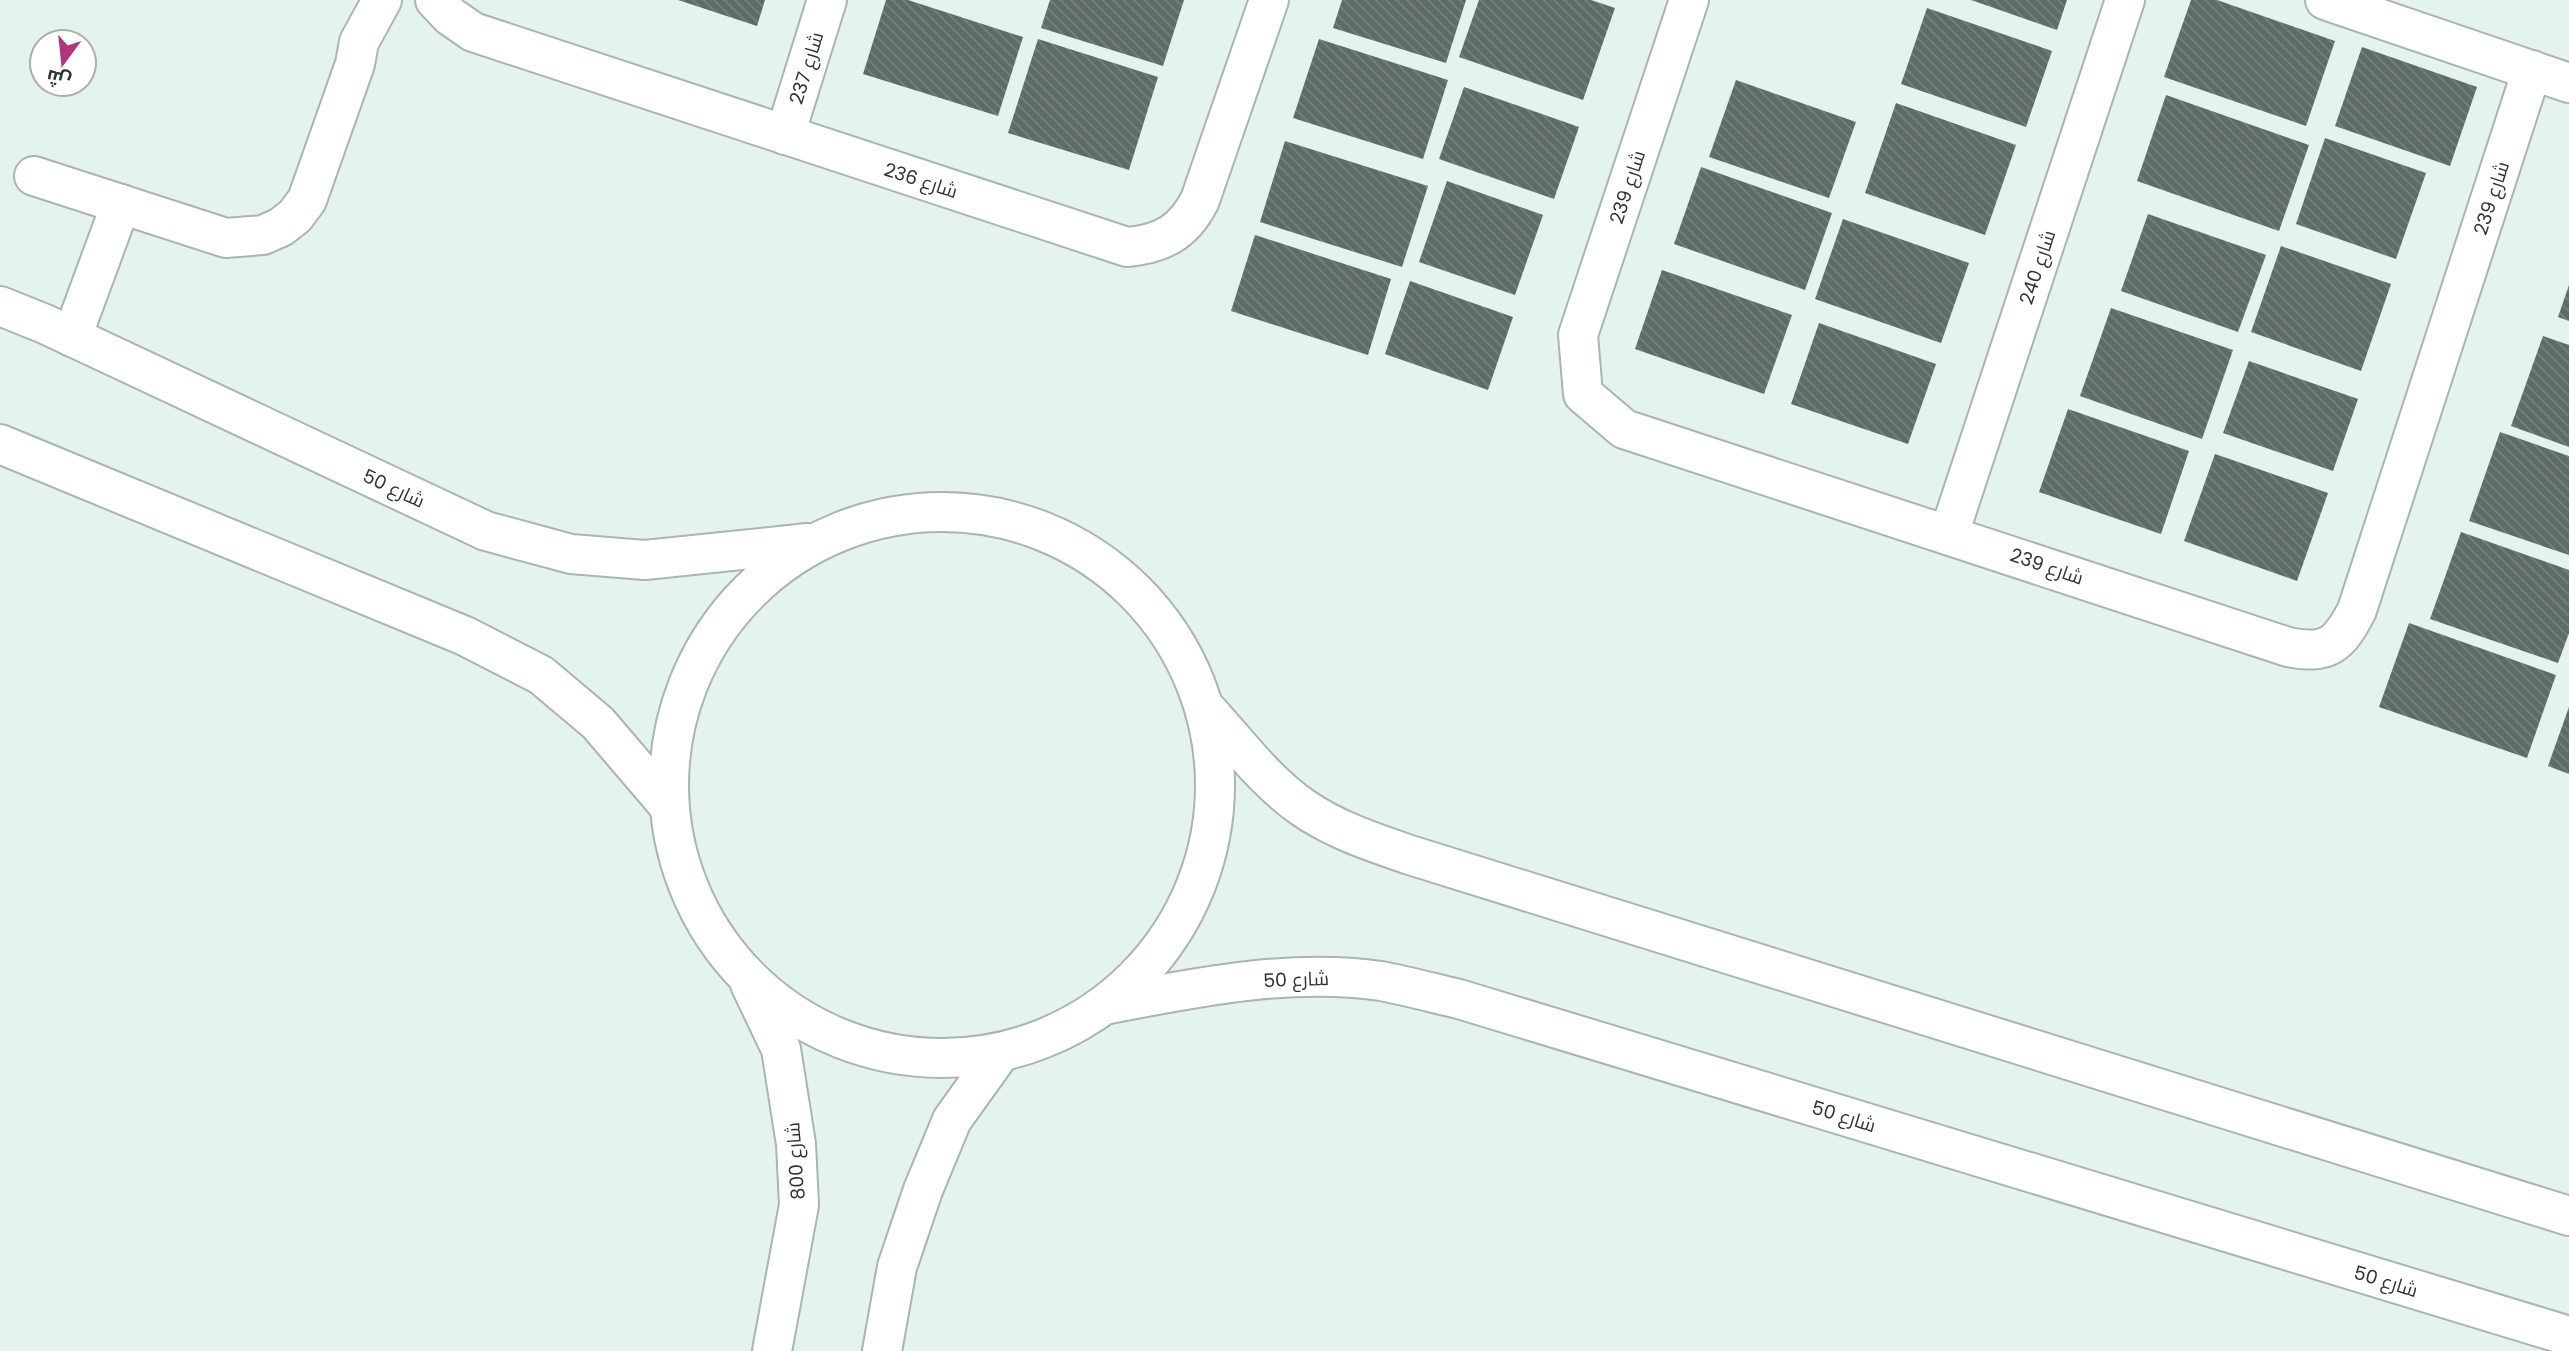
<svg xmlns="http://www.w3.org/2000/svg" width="2569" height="1351" font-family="Poppins,Cairo,sans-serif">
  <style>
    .building { fill: url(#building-back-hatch) }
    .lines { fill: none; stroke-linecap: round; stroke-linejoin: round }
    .minor-casing { stroke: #a8b5b0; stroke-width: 42 }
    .major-casing { stroke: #a8b5b0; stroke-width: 42 }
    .minor { stroke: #fff; stroke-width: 38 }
    .major { stroke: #fff; stroke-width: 38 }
    .labels { text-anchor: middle; stroke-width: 7; stroke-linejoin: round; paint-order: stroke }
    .street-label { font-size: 19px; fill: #2e3432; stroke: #fff }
  </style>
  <defs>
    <pattern id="building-back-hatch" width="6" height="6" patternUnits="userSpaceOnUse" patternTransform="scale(1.75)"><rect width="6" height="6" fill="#5f6b66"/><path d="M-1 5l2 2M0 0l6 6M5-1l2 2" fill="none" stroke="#77817d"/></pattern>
  </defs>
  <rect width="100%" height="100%" fill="#e5f3ed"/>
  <g class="building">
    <path d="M678 0H765L757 26Z"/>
    <path d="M886 0H908L1023 37 998 116 863 74Z"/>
    <path d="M1050 0H1184L1163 66 1041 28Z"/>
    <path d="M1342 0H1466L1446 63 1333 28Z"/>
    <path d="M1479 0H1591L1615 8 1583 100 1459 57Z"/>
    <path d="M1971 0H2067L2057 30Z"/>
    <path d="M2191 0H2217L2335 41 2306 126 2164 77Z"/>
    <path d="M1927 8 2052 51 2026 127 1901 84Z"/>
    <path d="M1038 39 1158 77 1129 170 1008 133Z"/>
    <path d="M1319 39 1448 80 1423 159 1293 118Z"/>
    <path d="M2362 47 2477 87 2450 166 2335 126Z"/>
    <path d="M1736 80 1856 122 1829 198 1709 157Z"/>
    <path d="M1464 87 1579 127 1554 199 1439 159Z"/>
    <path d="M2166 95 2309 145 2279 231 2137 181Z"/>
    <path d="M1896 103 2016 145 1985 235 1865 193Z"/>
    <path d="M2325 138 2426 173 2396 259 2296 224Z"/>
    <path d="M1285 141 1428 186 1402 267 1260 222Z"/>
    <path d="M1701 167 1832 213 1805 290 1674 244Z"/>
    <path d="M1447 181 1543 215 1515 295 1419 262Z"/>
    <path d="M2148 214 2266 255 2238 332 2121 291Z"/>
    <path d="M1843 219 1969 263 1941 343 1815 299Z"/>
    <path d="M1255 235 1391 279 1368 355 1231 311Z"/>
    <path d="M2281 246 2391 284 2361 371 2251 332Z"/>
    <path d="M1662 270 1792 315 1764 394 1635 349Z"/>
    <path d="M1410 281 1513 317 1488 390 1385 354Z"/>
    <path d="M2569 285V321L2558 317Z"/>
    <path d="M2111 308 2233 350 2202 439 2080 396Z"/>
    <path d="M1819 323 1936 364 1908 444 1791 404Z"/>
    <path d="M2543 336 2569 345V447L2511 426Z"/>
    <path d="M2249 361 2358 399 2333 471 2223 433Z"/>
    <path d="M2068 409 2189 451 2161 534 2039 492Z"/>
    <path d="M2500 432 2569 456V555L2469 521Z"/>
    <path d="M2215 454 2328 493 2297 581 2184 541Z"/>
    <path d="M2461 532 2569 570V633L2558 663 2430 619Z"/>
    <path d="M2409 623 2556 675 2527 758 2379 707Z"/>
    <path d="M2569 707V774L2548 766Z"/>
  </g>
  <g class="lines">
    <defs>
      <g id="minor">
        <path d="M435 0 450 16 473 32 1127 247C1162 244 1184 232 1200 200L1269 0"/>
        <path d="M1689 0 1578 335 1583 394 1624 429 2288 647C2328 655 2339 645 2357 610L2532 70"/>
        <path d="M2325 0 2569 83"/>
        <path d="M785 135 827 0"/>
        <path d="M34 176 226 238 263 235 281 227 295 216 307 200 355 64 359 42 382 0"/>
        <path d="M72 337 121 204"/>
        <path d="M1949 534 2125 0"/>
      </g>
      <g id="major">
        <path d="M0 306 45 324 486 531 571 554 645 560 808 543"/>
        <path d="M0 444 465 636 541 675 598 723 668 805"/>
        <circle cx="942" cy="785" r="273"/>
        <path d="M1208 711C1237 743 1265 781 1302 807 1335 830 1372 842 1410 855L2569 1216"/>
        <path d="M750 984 781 1049 796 1144 799 1205 772 1351"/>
        <path d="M1109 1004C1198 987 1290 968 1381 981 1407 986 1433 993 1459 999L2569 1336"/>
        <path d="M882 1351 897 1267 923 1190 952 1120 1000 1053"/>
      </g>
    </defs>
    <use href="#minor" class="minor-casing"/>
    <use href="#major" class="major-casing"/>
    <use href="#minor" class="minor"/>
    <use href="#major" class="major"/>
  </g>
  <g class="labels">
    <g class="street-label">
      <text transform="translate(806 68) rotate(-73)" y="7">شارع 237</text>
      <text transform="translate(921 180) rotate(18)" y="7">شارع 236</text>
      <text transform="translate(1627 187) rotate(-72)" y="7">شارع 239</text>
      <text transform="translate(2491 198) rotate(-72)" y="7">شارع 239</text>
      <text transform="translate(2037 267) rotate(-72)" y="7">شارع 240</text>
      <text transform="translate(394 488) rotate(25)" y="7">شارع 50</text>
      <text transform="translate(2047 566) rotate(19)" y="7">شارع 239</text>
      <text transform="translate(1296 979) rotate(-2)" y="7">شارع 50</text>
      <text transform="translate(1844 1116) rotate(17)" y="7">شارع 50</text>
      <text transform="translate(795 1161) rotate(-94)" y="7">شارع 800</text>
      <text transform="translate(2386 1281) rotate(17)" y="7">شارع 50</text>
    </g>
  </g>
  <g transform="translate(63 63) rotate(195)"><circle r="33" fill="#ffffff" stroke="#abaead" stroke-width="2"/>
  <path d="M0-5L12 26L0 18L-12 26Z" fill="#b5337c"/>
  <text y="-10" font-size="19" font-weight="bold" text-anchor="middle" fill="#2e3432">ش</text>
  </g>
</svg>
